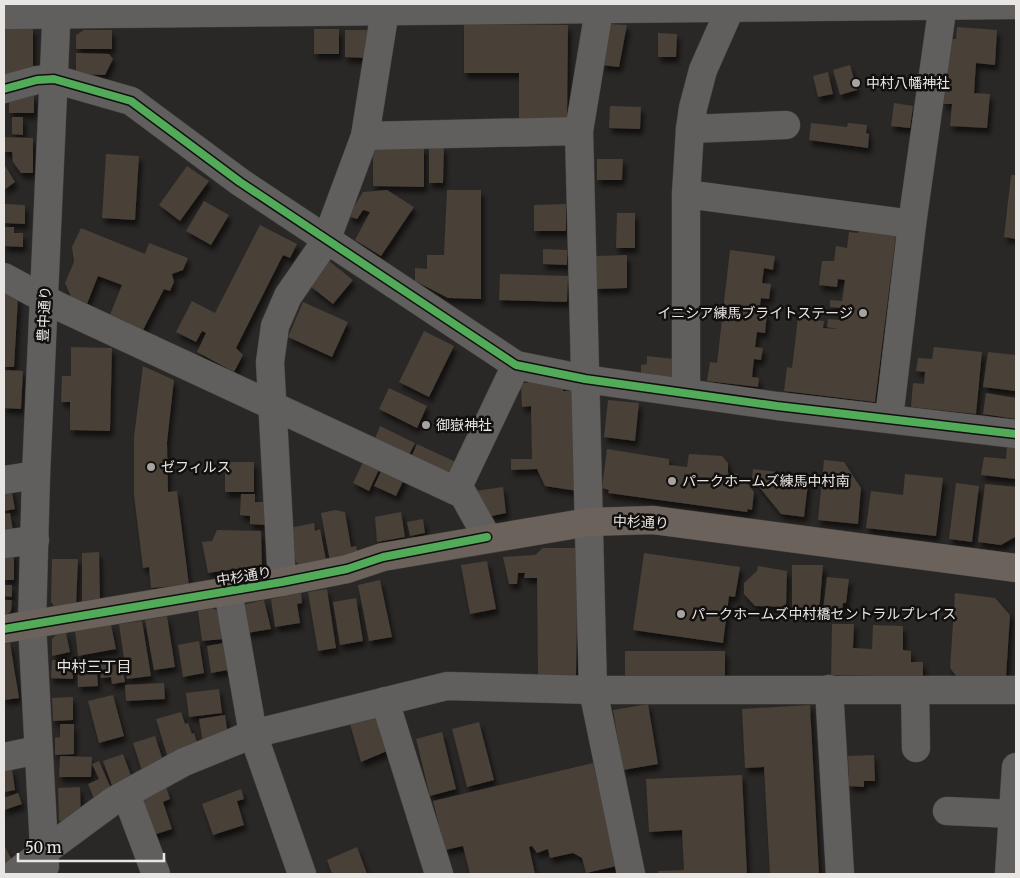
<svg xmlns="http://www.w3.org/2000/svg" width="1020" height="878" font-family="Merriweather,'Noto Sans JP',serif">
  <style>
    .building { fill: #493f39; filter: url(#shadow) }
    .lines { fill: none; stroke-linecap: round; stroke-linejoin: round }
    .minor-casing { stroke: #464341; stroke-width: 29 }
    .major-casing { stroke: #464341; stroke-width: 29 }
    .minor { stroke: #615f5e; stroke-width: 28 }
    .major { stroke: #6b625c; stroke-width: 28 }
    .cycleway-casing { stroke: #12100f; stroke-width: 11 }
    .cycleway { stroke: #51ab58; stroke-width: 8 }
    .poi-dot { fill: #a6a3a1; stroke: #12100f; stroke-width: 2 }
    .labels { text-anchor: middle; stroke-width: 5; stroke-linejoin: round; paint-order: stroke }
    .poi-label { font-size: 14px; fill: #e9e5e3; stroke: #12100f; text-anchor: start }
    .street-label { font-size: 14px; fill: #e9e5e3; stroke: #12100f }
    .neighbourhood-label { font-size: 15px; fill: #e6dfdc; stroke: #12100f }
  </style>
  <defs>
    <filter id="shadow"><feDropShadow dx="3" dy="5.5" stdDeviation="2.5" flood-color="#0009"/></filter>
  </defs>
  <rect width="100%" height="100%" fill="#2a2826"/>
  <g class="building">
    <path d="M464 24 568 25 567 121 519 120V73H464Z"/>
    <path d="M610 24 627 25 619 67 601 65Z"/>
    <path d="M957 27 997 30 995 65 976 63 974 93 990 94 987 128 950 126 952 104H943L948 39H956Z"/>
    <path d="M4 28H33V74L4 79Z"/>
    <rect x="314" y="29" width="25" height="25"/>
    <path d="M84 30H112V49H76V35Z"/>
    <path d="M345 30H368L367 58 345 57Z"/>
    <path d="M658 33 677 34 676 57H658Z"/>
    <path d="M76 53 109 54 113 59 105 75 76 74Z"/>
    <path d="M850 65 857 90 840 95 833 70Z"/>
    <path d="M828 72 833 94 818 97 813 76Z"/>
    <rect x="9" y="95" width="25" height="18"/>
    <path d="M894 103 913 106 910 128 891 126Z"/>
    <path d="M610 106 641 107 640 129 609 128Z"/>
    <path d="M12 117H23V135L12 134Z"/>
    <path d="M811 123 847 127 848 123 867 125 866 133 869 134 868 148 809 140Z"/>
    <path d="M4 137 33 138V173H21L13 162 12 152H4Z"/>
    <path d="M373 147H424V187L373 186Z"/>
    <path d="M429 147H444L443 183H429Z"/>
    <path d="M106 154 139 156 135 220 102 218Z"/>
    <path d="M597 159H623L622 180H597Z"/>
    <path d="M4 164 15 182 4 190Z"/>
    <path d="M187 166 209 181 180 221 159 205Z"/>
    <path d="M1011 175H1016V239L1004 237Z"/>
    <path d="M387 190 414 207 381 256 355 240 370 212 363 210 357 219 348 216 363 192Z"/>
    <path d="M447 190H481V299L448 298 415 281V268L427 269V255H444Z"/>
    <path d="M204 201 229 215 211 245 186 231Z"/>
    <path d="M4 204 25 205V224L4 223Z"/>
    <path d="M566 204V231H534V205Z"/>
    <path d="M617 213H635V248H616Z"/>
    <path d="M260 225 297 244 290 258 283 255 236 348 243 355 234 372 197 352 206 333 202 331 196 342 176 332 192 301 215 313Z"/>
    <path d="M4 227H14V233H23V247L4 246Z"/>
    <path d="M81 228 145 254 149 243 188 258 183 270 172 274 174 282 170 291 164 289 142 332 109 317 122 285 98 276 87 304 71 297 65 283 74 262 72 247Z"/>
    <path d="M859 230 896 235 875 402 784 391 787 367 792 368 798 318 824 321 823 328 838 329 827 327 828 319 839 320 841 308 830 307V300L842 301 845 280 838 279 837 287 819 285 822 261H834L836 246 847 248 849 232 858 233Z"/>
    <path d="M543 249 567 250V265L543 264Z"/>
    <path d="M730 250 775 256 773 270 764 268 762 283 771 284 769 299 761 298 759 312 767 313 765 333 757 332 755 347 763 348 761 360 754 359 752 377 759 378 758 387 707 381 710 362 717 363Z"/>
    <path d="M627 255V288L596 289V256Z"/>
    <path d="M329 261 353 280 333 304 310 286Z"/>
    <path d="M500 274 568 276 567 302 499 300Z"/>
    <path d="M4 290 18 298 14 367H4Z"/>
    <path d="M303 302 348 322 332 357 288 337Z"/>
    <path d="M424 331 454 346 429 397 399 382Z"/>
    <path d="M71 347 112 348 110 431 70 430V402H61L62 376H71Z"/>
    <path d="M934 347 982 352 976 414 911 407 913 383 924 384 925 372 916 371 918 358 932 359Z"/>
    <path d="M988 352 1016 355V391L983 387Z"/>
    <path d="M647 356 674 359 675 380 641 375V365L647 364Z"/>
    <path d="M143 366 174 380 167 442 168 492 177 491 189 585 151 588 149 567 143 568 134 495V437Z"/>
    <path d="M4 370 23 371 21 409 4 408Z"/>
    <path d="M528 380 563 383V391H574L577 491 545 486 537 469 511 470V459H532L531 406 522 407 521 383H528Z"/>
    <path d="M389 388 427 406 417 428 379 409Z"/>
    <path d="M986 393 1016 398V419L983 414Z"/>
    <path d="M608 400 639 403 635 441 604 437Z"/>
    <path d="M380 426 415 443 408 457 374 441Z"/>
    <path d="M417 444 458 463 452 474 410 460Z"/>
    <path d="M1007 445 1016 446V479L981 475 984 457 1006 459Z"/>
    <path d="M607 449 669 459V465L687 467 689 454 722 456 728 463V473L738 474 742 483H747L754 492 752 510 748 509 747 512 608 493 609 490 602 488Z"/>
    <path d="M365 458 381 465 369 491 353 483Z"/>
    <path d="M824 460 844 462 861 488 858 524 818 520Z"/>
    <rect x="225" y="462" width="29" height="30"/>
    <path d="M384 465 406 475 396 496 374 486Z"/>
    <path d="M753 469 809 476 804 517 781 514 752 478Z"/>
    <path d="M905 474 943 478 936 536 866 528 871 491 903 495Z"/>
    <path d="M956 483 979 486 972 542 949 539Z"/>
    <path d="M985 484 1016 487 1015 537 1001 545 978 542Z"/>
    <path d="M503 487 506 513 492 516 487 513 475 491Z"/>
    <path d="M11 488 15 509 4 511V489Z"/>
    <path d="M241 494H255V502H266L265 525 250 524V516L240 515Z"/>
    <path d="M335 510 345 512 351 547 356 546 358 553 330 561 321 513Z"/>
    <path d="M401 512 405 537 377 542 375 517Z"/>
    <path d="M10 513 14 536 4 538V514Z"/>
    <path d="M423 519 425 533 410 536 407 522Z"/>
    <path d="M314 523 315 531 320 529 326 560 299 565 296 562 289 528Z"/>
    <path d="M217 530 261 531 262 565 208 573 202 542 212 541Z"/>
    <path d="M543 548H578L576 676 538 675 537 578H524L525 573H518L517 584H509L503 557 535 555Z"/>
    <path d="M99 552 100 600 82 601V553Z"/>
    <rect x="4" y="553" width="10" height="27"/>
    <path d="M644 553 740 567 735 597 729 596 723 643 633 630Z"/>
    <path d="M52 559H78L76 606H54L51 602Z"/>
    <path d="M487 561 496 609 470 614 461 565Z"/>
    <path d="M792 565H823L819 613H792Z"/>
    <path d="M758 566 787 571 786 607 755 606 744 594V583L757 571Z"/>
    <path d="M827 577 849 579 846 603H843L842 613 823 611Z"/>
    <path d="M380 580 392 637 369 641 358 585Z"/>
    <path d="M4 585H12V597L4 596Z"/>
    <path d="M327 589 336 648 318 651 308 592Z"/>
    <path d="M301 593 302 603 297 604 300 623 275 627 271 599Z"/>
    <path d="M955 593 995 598 1010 615 1006 677 956 676 950 668Z"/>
    <path d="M356 598 363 641 340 645 333 602Z"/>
    <path d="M4 600H12L11 611 4 618Z"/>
    <path d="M264 600 271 629 247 633 243 610 246 604Z"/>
    <path d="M212 608 220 612 224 639 202 641 198 611Z"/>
    <path d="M167 616 175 667 154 670 145 620Z"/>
    <path d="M142 621 151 676 127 679 119 624Z"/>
    <path d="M832 624H854L853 648 872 649 873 625 903 626V650L911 651V662H923V677L831 675Z"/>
    <path d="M111 625 116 649 78 656 75 631Z"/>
    <path d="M58 633H66L70 652 52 656V639Z"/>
    <path d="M199 641 204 673 183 677 178 645Z"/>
    <path d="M10 643 19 698 4 700V644Z"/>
    <path d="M224 643 228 670 211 673 207 646Z"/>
    <rect x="625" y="651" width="100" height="27"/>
    <path d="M96 659 98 686 78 687 77 660Z"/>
    <path d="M117 659 118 671H123L125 682 112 684 111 677 101 678 99 662Z"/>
    <path d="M52 660H73V679L51 678Z"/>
    <path d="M164 683 165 699 126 701 125 685Z"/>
    <path d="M219 689 222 713 189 717 186 693Z"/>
    <path d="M113 695 124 736 99 743 88 701Z"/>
    <path d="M73 697V720L53 721 52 698Z"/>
    <path d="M648 704 658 764 623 770 613 710Z"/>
    <path d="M810 705 819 874H770L764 767 745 768 742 709Z"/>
    <path d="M181 712 185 724 188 723 192 734 194 733 199 749 168 758 156 719Z"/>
    <path d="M225 715 228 736 203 743 199 719Z"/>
    <path d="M376 718 387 751 361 762 350 724Z"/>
    <path d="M479 722 494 780 467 787 452 729Z"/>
    <path d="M60 724H74V754L55 755V738L60 737Z"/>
    <path d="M442 732 456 789 430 796 416 739Z"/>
    <path d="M155 736 164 764 142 771 133 743Z"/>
    <path d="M123 754 133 781 113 788 103 761Z"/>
    <path d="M874 755 875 781H864V787L849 786 848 756Z"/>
    <path d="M60 756 92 757 91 777H59Z"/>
    <path d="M99 761 113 793 95 801 88 784 99 779 92 764Z"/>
    <path d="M593 763 617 866 586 873 582 858 573 853 550 858 548 849 537 853 532 846 529 847 535 874H470L463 846 445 850 433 801Z"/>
    <path d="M12 769 15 790 5 792 4 770Z"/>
    <path d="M742 775 747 874H658V871L684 870 682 830 649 832 646 779Z"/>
    <path d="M80 787 81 821H59L58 788Z"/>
    <path d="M166 787 170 799 163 802 172 829 150 836 139 801Z"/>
    <path d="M241 789 244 799 237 801 244 825 213 835 202 804Z"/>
    <path d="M18 793 22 804 4 810V798Z"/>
    <path d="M4 845 13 862 4 867Z"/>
    <path d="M357 847 367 874H332L327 860Z"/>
  </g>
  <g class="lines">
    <defs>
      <g id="minor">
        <path d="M600 4 579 131 593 690 631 874"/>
        <path d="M4 15 1016 5"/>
        <path d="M4 89 37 80 54 79 131 101 240 182 516 365 585 379 777 406 1016 434"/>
        <path d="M690 129 786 125"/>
        <path d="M365 136 579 131"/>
        <path d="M686 194 912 224"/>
        <path d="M4 277 58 306 456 491"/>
        <path d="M686 393V194L690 129 693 108 703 70 730 9"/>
        <path d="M889 418 912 224 943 4"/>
        <path d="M4 480 36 475"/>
        <path d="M487 537 463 494 456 491 516 365"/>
        <path d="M4 544 35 540"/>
        <path d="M282 582 270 362 275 326 288 296 326 241 365 136 386 4"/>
        <path d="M228 591 253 734 302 874"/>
        <path d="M829 689 840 874"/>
        <path d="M915 690 916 748"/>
        <path d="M385 701 439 874"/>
        <path d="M4 757 38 750"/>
        <path d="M126 794 156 874"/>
        <path d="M947 811 1013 814"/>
        <path d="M45 866 32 624 36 475 57 4"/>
        <path d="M14 874 113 801 184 762 253 734 447 686 593 690H1016"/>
        <path d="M1009 874 1016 767"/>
      </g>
      <path id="major" d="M4 629 282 582 347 569 383 557 589 522 653 520 1016 568"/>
    </defs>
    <use href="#minor" class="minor-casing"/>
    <use href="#major" class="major-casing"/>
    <use href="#minor" class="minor"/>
    <use href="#major" class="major"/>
    <defs>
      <g id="cycleway">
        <path d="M4 89 37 80 54 79 131 101 240 182 516 365 585 379 777 406 1016 434"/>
        <path d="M4 629 282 582 347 569 383 557 487 537"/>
      </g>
    </defs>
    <use href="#cycleway" class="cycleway-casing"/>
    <use href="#cycleway" class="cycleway"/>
  </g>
  <g class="poi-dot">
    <circle cx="856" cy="83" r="5"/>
    <circle cx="863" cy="313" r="5"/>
    <circle cx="426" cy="425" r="5"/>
    <circle cx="151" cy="467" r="5"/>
    <circle cx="672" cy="481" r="5"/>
    <circle cx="681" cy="614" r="5"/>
  </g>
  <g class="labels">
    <g class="poi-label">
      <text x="866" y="88">中村八幡神社</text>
      <text x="853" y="318" text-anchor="end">イニシア練馬ブライトステージ</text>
      <text x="436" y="430">御嶽神社</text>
      <text x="161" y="472">ゼフィルス</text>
      <text x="682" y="486">パークホームズ練馬中村南</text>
      <text x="691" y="619">パークホームズ中村橋セントラルプレイス</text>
    </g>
    <g class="street-label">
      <text transform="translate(44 314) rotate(-87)" y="5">豊中通り</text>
      <text transform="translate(641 522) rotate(2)" y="5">中杉通り</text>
      <text transform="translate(244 576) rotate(-9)" y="5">中杉通り</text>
    </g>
    <g class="neighbourhood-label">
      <text x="94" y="672">中村三丁目</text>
    </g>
  </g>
  <rect width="1020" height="878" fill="none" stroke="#e9e5e3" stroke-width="10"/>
  <path d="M18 853v8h146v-8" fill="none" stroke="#e9e5e3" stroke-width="2.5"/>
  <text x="25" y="853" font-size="15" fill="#e9e5e3" stroke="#12100f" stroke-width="4" paint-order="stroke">50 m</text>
</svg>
